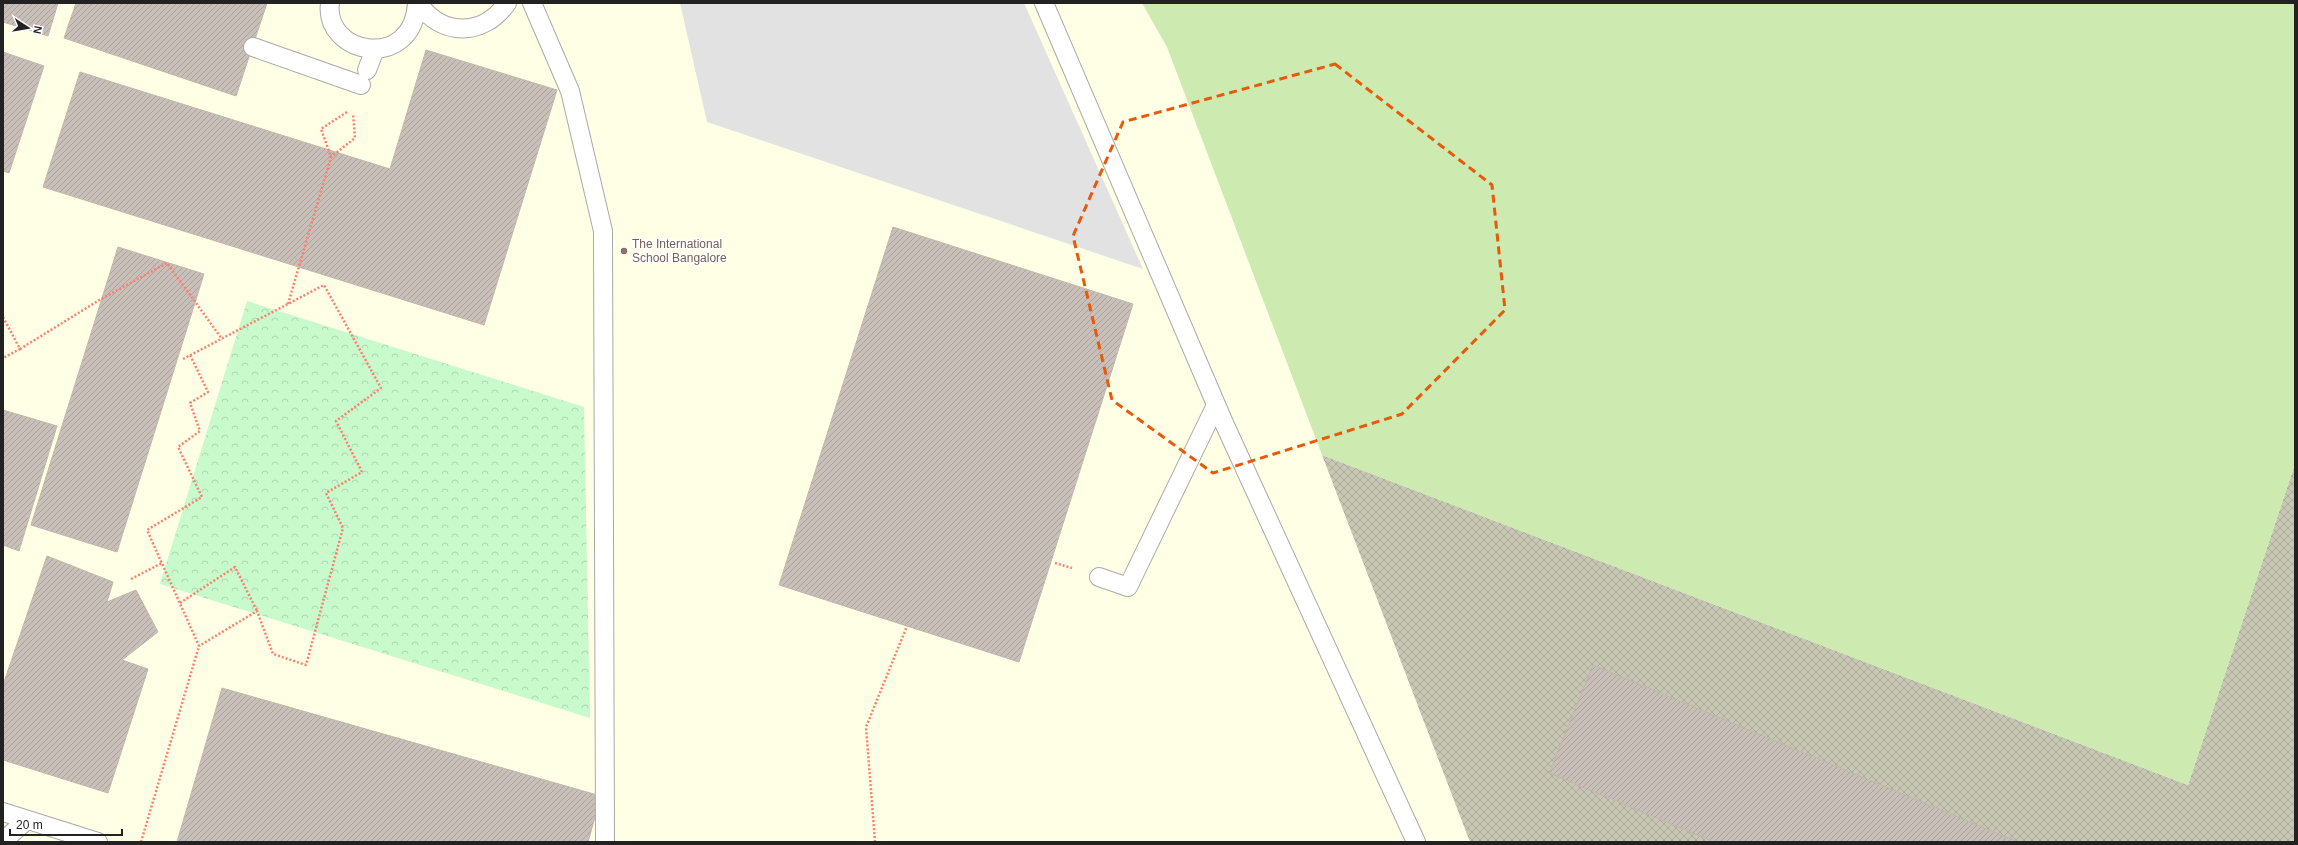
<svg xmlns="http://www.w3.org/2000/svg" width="2298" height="845" font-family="Arial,sans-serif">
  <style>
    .education { fill: #ffffe5 }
    .construction { fill: url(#construction-cross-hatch) }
    .grass { fill: #cdebb0 }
    .park { fill: url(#park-crowns) }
    .parking { fill: #e2e2e2 }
    .building { fill: url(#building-hatch); stroke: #c4b6ab }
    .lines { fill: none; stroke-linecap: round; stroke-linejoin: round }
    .lane-casing { stroke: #a9a9a9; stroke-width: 20 }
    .path { stroke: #fa8072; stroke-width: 2.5; stroke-dasharray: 2 2; stroke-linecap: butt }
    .lane { stroke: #fff; stroke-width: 18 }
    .marked { fill: none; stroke: #e8590c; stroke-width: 3; stroke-dasharray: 8 5; stroke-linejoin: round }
    .education-dot { fill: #8d6e63; stroke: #fff; stroke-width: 1.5 }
    .labels { text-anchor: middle; stroke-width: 3.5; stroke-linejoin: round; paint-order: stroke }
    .education-label { font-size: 12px; fill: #785e54; stroke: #fff; text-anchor: start }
  </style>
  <defs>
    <pattern id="construction-cross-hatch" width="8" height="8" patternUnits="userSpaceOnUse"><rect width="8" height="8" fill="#c7c7b4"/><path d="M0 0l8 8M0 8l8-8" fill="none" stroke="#abab9a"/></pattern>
    <pattern id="park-crowns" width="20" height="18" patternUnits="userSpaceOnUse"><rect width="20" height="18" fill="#c8facc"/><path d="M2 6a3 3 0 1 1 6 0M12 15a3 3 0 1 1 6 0" fill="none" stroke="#acd6af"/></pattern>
    <pattern id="building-hatch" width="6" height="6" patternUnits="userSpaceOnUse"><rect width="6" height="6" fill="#c7bfb8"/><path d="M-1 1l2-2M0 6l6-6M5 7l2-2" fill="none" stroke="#aba49e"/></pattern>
  </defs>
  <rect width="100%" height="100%" fill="#f2efe9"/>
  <path class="education" d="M3 3H1142L1167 47 1470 842H3Z"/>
  <path class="construction" d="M1322 455 2188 785 2295 464V842H1470Z"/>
  <path class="grass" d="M1142 3H2295V464L2188 785 1322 455 1167 47Z"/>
  <path class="park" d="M247 301 584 407 590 718 160 584Z"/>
  <path class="parking" d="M680 3H1024L1143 269 707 122Z"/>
  <g class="building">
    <path d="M3 3H58L48 36 3 22Z"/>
    <path d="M76 3H267L236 96 64 38Z"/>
    <path d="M426 50 557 90 484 325 43 187 80 72 390 169Z"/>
    <path d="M3 52 44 66 9 173 3 171Z"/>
    <path d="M893 227 1133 304 1019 662 779 585Z"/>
    <path d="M118 247 204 274 117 552 31 525Z"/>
    <path d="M3 410 57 426 19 551 3 545Z"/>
    <path d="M47 556 113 582 107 602 136 590 158 632 122 660 148 669 108 793 3 760V685Z"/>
    <path d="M1593 665 2018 842H1714L1549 773Z"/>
    <path d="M222 688 601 796 588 842H177Z"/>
  </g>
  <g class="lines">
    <defs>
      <g id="lane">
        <path d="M330 3C323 55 413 72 417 3"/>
        <path d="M418 3C442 37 483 37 507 3"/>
        <path d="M532 3 570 91 603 231 605 842"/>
        <path d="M1044 3 1224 423 1416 842"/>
        <path d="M253 47 361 85"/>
        <path d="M367 70 375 49"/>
        <path d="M1099 577 1128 587 1216 405"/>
        <path d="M3 812 98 842"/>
        <path d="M3 841 27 820"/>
      </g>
    </defs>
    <use href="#lane" class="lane-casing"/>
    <g class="path">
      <path d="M347 112 321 129 331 157 355 138 353 114"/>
      <path d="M288 304 331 157"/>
      <path d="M3 317 20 349 3 358"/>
      <path d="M20 349 101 299 167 263 222 339"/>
      <path d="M183 359 324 285 381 388 336 421 362 472 326 493 343 528 306 665 273 654 257 611 199 646"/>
      <path d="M1055 563 1072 568"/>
      <path d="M131 579 162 563"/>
      <path d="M180 603 235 567 257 611"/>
      <path d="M141 842 199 646 147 530 202 497 178 447 200 431 190 403 208 392 190 355"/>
      <path d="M875 842 866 727 907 626"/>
    </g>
    <use href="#lane" class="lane"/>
  </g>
  <path class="marked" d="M1335 64 1492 185 1505 310 1402 414 1213 473 1112 400 1073 236 1123 122Z"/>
  <circle class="education-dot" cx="624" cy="251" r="4"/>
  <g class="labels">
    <g class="education-label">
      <text x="632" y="248">The International<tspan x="632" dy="14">School Bangalore</tspan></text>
    </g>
  </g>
  <rect width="2298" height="845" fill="none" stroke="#222222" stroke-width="8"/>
  <g transform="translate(28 28) rotate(102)" stroke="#ffffff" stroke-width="3" paint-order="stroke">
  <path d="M0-3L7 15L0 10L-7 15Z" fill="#222222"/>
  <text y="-6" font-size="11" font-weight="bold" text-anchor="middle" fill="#222222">N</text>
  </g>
  <path d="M10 829v6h112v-6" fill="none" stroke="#222222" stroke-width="2"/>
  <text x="16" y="829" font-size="12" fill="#222222" stroke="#ffffff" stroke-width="3" paint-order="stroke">20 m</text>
</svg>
